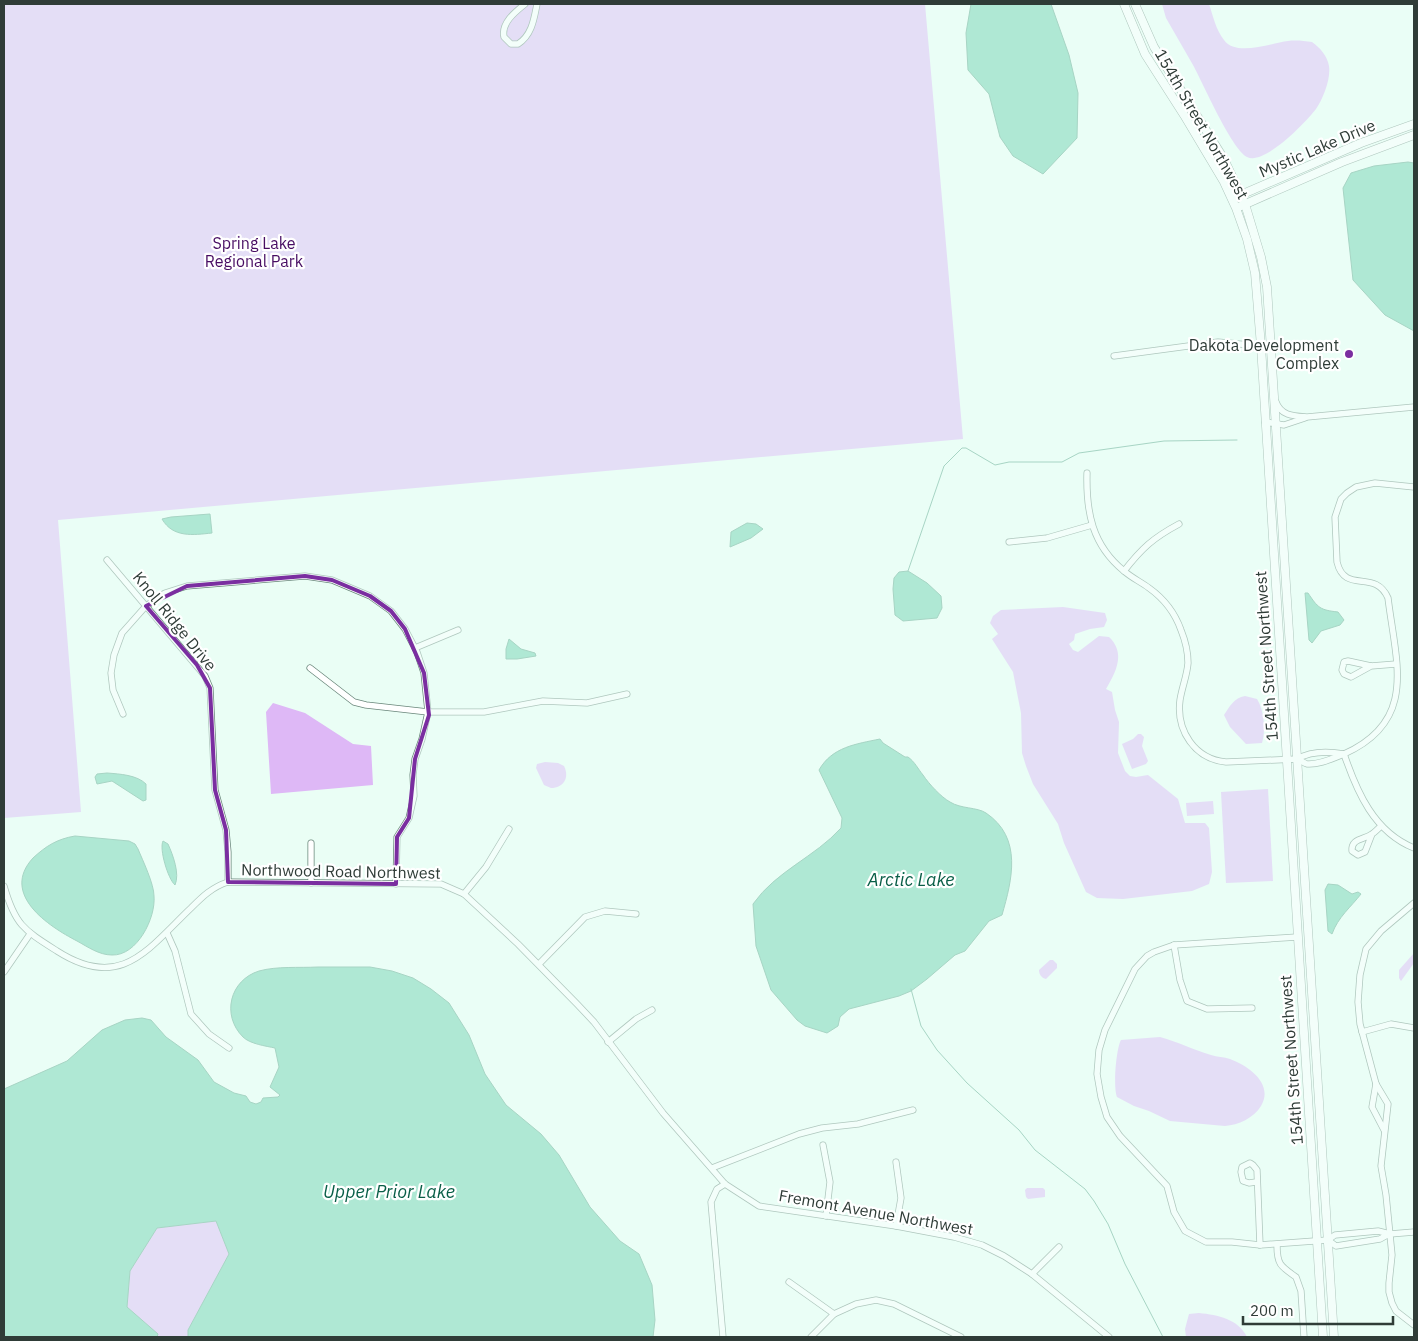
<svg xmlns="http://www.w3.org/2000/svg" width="1418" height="1341" font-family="'IBM Plex Sans',sans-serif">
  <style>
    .green { fill: #deb8f6 }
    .water { fill: #68cfaa; stroke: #57a388 }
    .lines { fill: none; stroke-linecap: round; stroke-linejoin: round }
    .stream { stroke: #57a388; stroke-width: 1 }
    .street-casing { stroke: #69867a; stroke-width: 7 }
    .secondary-casing { stroke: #69867a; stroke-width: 9 }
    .street { stroke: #fff; stroke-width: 5.5 }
    .secondary { stroke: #fff; stroke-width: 8 }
    .marked { fill: none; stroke: #7a2ea0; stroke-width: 4; stroke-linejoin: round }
    .poi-dot { fill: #7a2ea0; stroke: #fff; stroke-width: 2 }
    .labels { text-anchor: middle; stroke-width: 4.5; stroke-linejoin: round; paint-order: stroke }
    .street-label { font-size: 16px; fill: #2f3c37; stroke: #fff }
    .park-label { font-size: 16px; fill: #480d63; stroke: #fff }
    .poi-label { font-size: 16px; fill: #2f3c37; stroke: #fff; text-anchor: end }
    .water-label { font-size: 18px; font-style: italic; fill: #095e47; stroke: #fff }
  </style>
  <rect width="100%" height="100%" fill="#eafef5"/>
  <g class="green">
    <path d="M4 4H925L963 439 58 520 81 812 4 818Z"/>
    <path d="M1162 4H1209C1213 16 1216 30 1224 40 1236 57 1271 43 1288 41 1296 40 1304 41 1312 42 1320 48 1327 55 1329 66 1331 79 1323 99 1316 109 1306 122 1264 166 1247 157 1231 148 1203 83 1193 65 1184 49 1175 34 1166 18Z"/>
    <path d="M1063 607 1105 613 1107 620 1104 627 1090 629 1075 634 1074 640 1069 644 1073 650 1078 652 1099 636 1109 637C1126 653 1116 672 1106 689L1112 692 1115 710 1119 722 1118 753 1125 771 1130 776 1136 777 1148 775 1178 799 1185 823H1205L1209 828 1212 872 1209 884 1192 891 1123 899 1097 898 1086 892 1064 843 1058 824 1033 784 1026 766 1022 753 1021 713 1013 672 992 639 998 634 990 623 993 616 1001 610Z"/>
    <path d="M1245 696 1257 699C1264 710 1266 731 1262 743L1246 744 1230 727 1224 715C1230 706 1234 698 1245 696Z"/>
    <path d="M273 703 305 713 353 744 371 746 373 785 271 794 266 712Z"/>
    <path d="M1138 734H1141L1144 737 1142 746 1148 761 1146 764 1132 769 1122 744 1133 739Z"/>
    <path d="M545 762 558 763 564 766C570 778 563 788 551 788L544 785 536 768 537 764Z"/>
    <path d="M1268 789 1273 881 1226 883 1221 792Z"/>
    <path d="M1213 801 1214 814 1187 816 1186 803Z"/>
    <path d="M1414 953V963L1401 981 1399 978V970Z"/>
    <path d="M1050 960H1053L1057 964V968L1046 979C1042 978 1039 975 1039 970Z"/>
    <path d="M1160 1037C1178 1042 1194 1050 1211 1055 1217 1057 1224 1057 1230 1059 1249 1066 1274 1084 1261 1106 1254 1118 1238 1125 1225 1126L1170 1121 1149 1111 1134 1106 1117 1097C1113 1087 1116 1049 1121 1040Z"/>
    <path d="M1027 1188H1043L1045 1190V1197L1028 1199 1026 1197 1025 1190Z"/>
    <path d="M216 1221 229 1254 188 1330V1337H157V1334L127 1307 130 1271 157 1228Z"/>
    <path d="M1199 1313C1218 1315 1238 1319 1247 1337H1186L1185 1329 1189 1314Z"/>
  </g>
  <g class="water">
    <path d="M971 4H1051L1069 55 1078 93 1077 138 1043 174 1013 156 1000 137 989 94 968 70 966 33Z"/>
    <path d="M1408 162 1414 163V331L1385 315 1353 280 1343 188 1351 173 1374 166Z"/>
    <path d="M210 514 212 533C193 535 173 538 162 519L171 517Z"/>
    <path d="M747 523 756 524 763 529 751 538 730 547 731 532Z"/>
    <path d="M908 571 927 583 941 596 942 608 937 618 903 621 895 615 893 589 894 578 899 572Z"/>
    <path d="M1305 593H1308C1318 608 1320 610 1338 612L1344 620 1340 625 1321 631 1312 643 1309 640Z"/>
    <path d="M509 639 521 649 535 653 536 656 517 659H506V649Z"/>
    <path d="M880 739 883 743 905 757H908C915 762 918 769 923 775 929 784 941 797 950 802 961 809 977 807 986 813 1023 838 1012 880 1002 915L989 921 965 951 955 955 927 979 911 991 899 996 849 1009 840 1017 838 1026 827 1033 805 1026 797 1020 771 990 756 946 753 904C776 871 815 857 841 828L842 818 819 770C832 747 856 744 880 739Z"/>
    <path d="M107 773C120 774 137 775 146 784V800L143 801 112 781 97 784 95 777 97 774Z"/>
    <path d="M75 836 129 841 135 844 138 849C143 861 154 884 154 896 156 918 137 956 112 955 99 955 88 947 77 941 48 926 0 894 33 858 46 846 57 839 75 836Z"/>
    <path d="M163 841 168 844C173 855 180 874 175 885 168 879 159 849 163 841Z"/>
    <path d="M1328 884 1338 885 1352 894 1358 892 1361 894C1351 907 1338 917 1332 934L1328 931 1325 890Z"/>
    <path d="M318 967H370L392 971 413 978 431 989 449 1003 469 1035 485 1074 506 1105 541 1134 559 1155 590 1207 620 1241 639 1254 652 1285 655 1320 653 1337H188V1330L229 1254 216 1221 157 1228 130 1271 127 1307 158 1334 157 1337H4V1089L67 1061 102 1030 125 1020 142 1018 151 1020 166 1037 198 1060 214 1082 234 1093 246 1096 250 1102 256 1104 261 1102 263 1098 278 1097 280 1095 270 1087 279 1067 275 1048C266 1046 250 1044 243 1037 221 1015 230 980 259 971 277 966 299 968 318 967Z"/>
  </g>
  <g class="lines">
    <g class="stream">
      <path d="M908 571 944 466 962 448H966L995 465 1009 462H1062L1079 453 1164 441 1237 440"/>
      <path d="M911 989 921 1026 937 1050 967 1083 1019 1130 1035 1150 1085 1189 1094 1201 1108 1224 1125 1264 1163 1337"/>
    </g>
    <defs>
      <g id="street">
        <path d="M525 4C515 12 501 23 504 37L511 44H518C532 35 534 19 537 4"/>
        <path d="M1114 356 1218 342 1261 346"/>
        <path d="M1276 402C1281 416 1294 416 1307 417L1414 407"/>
        <path d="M1265 422 1284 425 1305 418"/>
        <path d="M1087 473C1086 512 1092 545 1124 571 1132 578 1141 582 1149 588 1163 598 1175 613 1181 630 1185 640 1188 652 1188 663 1187 676 1182 687 1180 700 1176 731 1195 759 1226 762L1297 759C1300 760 1304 763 1307 764 1320 765 1333 758 1344 754 1418 721 1396 663 1388 598 1375 568 1345 595 1337 562L1335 517 1341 499 1347 493 1356 487 1375 483 1414 487"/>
        <path d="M1009 542 1047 538 1092 525"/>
        <path d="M107 560 205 676 210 688 215 790 226 830 228 852V882"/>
        <path d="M1124 571C1142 548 1153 538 1179 524"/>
        <path d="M415 648 458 630"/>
        <path d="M1371 666 1351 677 1344 674 1342 670 1344 662 1348 661 1371 666 1396 664"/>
        <path d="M310 668 354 702 366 705 428 712H484L543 701 587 703 627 694"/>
        <path d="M123 714 113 690 111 673 114 655 122 633 146 606 165 593 187 586 305 576 332 580 370 596 391 611 405 629 417 652 424 673 428 712 422 739 415 759 413 775 414 796 409 818 397 837 396 884"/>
        <path d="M1344 754C1357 792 1374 832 1414 848"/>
        <path d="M1297 759C1311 751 1328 751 1344 754"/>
        <path d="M1372 834 1365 852 1358 855 1352 851C1351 838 1364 840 1372 834 1375 832 1378 829 1381 826"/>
        <path d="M311 883V843"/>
        <path d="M4 886C15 925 24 930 57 951 121 992 148 949 191 908 202 897 212 887 228 882L441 884 464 894 518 944 578 1005 594 1022 663 1113 725 1184 759 1206 896 1226 954 1237 982 1245 1004 1256 1032 1274 1109 1337"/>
        <path d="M464 894 486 867 509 829"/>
        <path d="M1414 903 1381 931 1366 949 1360 975 1358 1002 1360 1024 1376 1084 1388 1104 1381 1166 1386 1195 1392 1255 1389 1283V1292L1392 1303 1396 1311 1414 1325"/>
        <path d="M167 933 175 951 191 1014 209 1034 229 1048"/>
        <path d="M1297 937 1174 945 1154 952 1147 956 1135 969 1105 1030 1099 1050 1097 1074 1101 1097 1107 1117 1120 1136 1167 1186 1174 1212 1185 1231 1206 1242H1232L1260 1245 1328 1240 1335 1235 1378 1231 1390 1234 1414 1232"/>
        <path d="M1174 945 1180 980 1187 1001 1207 1009 1252 1008"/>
        <path d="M539 964 585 917 605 911 636 914"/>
        <path d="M4 972 30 934"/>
        <path d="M1362 1032 1391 1024 1414 1028"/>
        <path d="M608 1042 636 1019 652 1010"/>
        <path d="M1376 1084 1372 1107 1384 1130"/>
        <path d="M823 1145 830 1182 826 1216"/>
        <path d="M712 1168 799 1134 822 1128 858 1124 913 1110"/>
        <path d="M1256 1182 1249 1183 1243 1181 1241 1172 1242 1167 1250 1163 1253 1165 1257 1170 1260 1245"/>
        <path d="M896 1226 901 1198 896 1162"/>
        <path d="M1328 1240 1336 1246 1380 1239 1389 1234"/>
        <path d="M1277 1245C1277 1264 1280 1266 1296 1277L1301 1291 1304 1337"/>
        <path d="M1032 1274 1059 1247"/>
        <path d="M789 1282 834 1314"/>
        <path d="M723 1337 711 1202 717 1189 725 1184"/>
        <path d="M811 1337 834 1314 856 1304 876 1300 894 1304 961 1337"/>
      </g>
      <g id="secondary">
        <path d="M1124 4 1145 54 1184 115 1224 182 1236 208 1247 239 1255 273 1261 346 1323 1337"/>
        <path d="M1135 4 1154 47 1224 159 1245 204 1261 257 1267 287 1334 1337"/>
        <path d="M1236 197 1361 143 1414 124"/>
        <path d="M1241 206 1342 162 1414 135"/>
      </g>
    </defs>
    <use href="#street" class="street-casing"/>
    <use href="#secondary" class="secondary-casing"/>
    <use href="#street" class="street"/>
    <use href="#secondary" class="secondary"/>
  </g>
  <path d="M0 0H1418V1341H0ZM305 576 332 580 370 596 391 611 405 629 424 673 429 715 415 759 409 818 397 837 396 884 228 882 226 830 215 790 210 688 197 665 146 606 187 586Z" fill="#eafef5" fill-opacity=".55" fill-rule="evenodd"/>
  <path class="marked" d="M305 576 332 580 370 596 391 611 405 629 424 673 429 715 415 759 409 818 397 837 396 884 228 882 226 830 215 790 210 688 197 665 146 606 187 586Z"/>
  <circle class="poi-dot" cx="1349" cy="354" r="5"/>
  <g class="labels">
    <g class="street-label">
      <text transform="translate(1202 124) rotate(60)" y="6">154th Street Northwest</text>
      <text transform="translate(1317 148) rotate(-23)" y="6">Mystic Lake Drive</text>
      <text transform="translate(175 621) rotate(51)" y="6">Knoll Ridge Drive</text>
      <text transform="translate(1266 656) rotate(-94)" y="6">154th Street Northwest</text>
      <text transform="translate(341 871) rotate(1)" y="6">Northwood Road Northwest</text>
      <text transform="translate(1291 1060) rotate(-94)" y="6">154th Street Northwest</text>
      <text transform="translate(876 1212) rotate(10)" y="6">Fremont Avenue Northwest</text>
    </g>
    <g class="park-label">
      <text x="254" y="249">Spring Lake<tspan x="254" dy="18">Regional Park</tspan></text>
    </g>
    <g class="poi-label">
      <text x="1339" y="351">Dakota Development<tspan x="1339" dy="18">Complex</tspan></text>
    </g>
    <g class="water-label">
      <text x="911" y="886">Arctic Lake</text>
      <text x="389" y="1198">Upper Prior Lake</text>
    </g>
  </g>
  <rect width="1418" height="1341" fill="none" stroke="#2f3c37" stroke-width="10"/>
  <path d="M1243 1316v8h150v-8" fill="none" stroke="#2f3c37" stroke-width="2.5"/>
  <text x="1250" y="1316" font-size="15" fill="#2f3c37" stroke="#ffffff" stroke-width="4" paint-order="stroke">200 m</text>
</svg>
